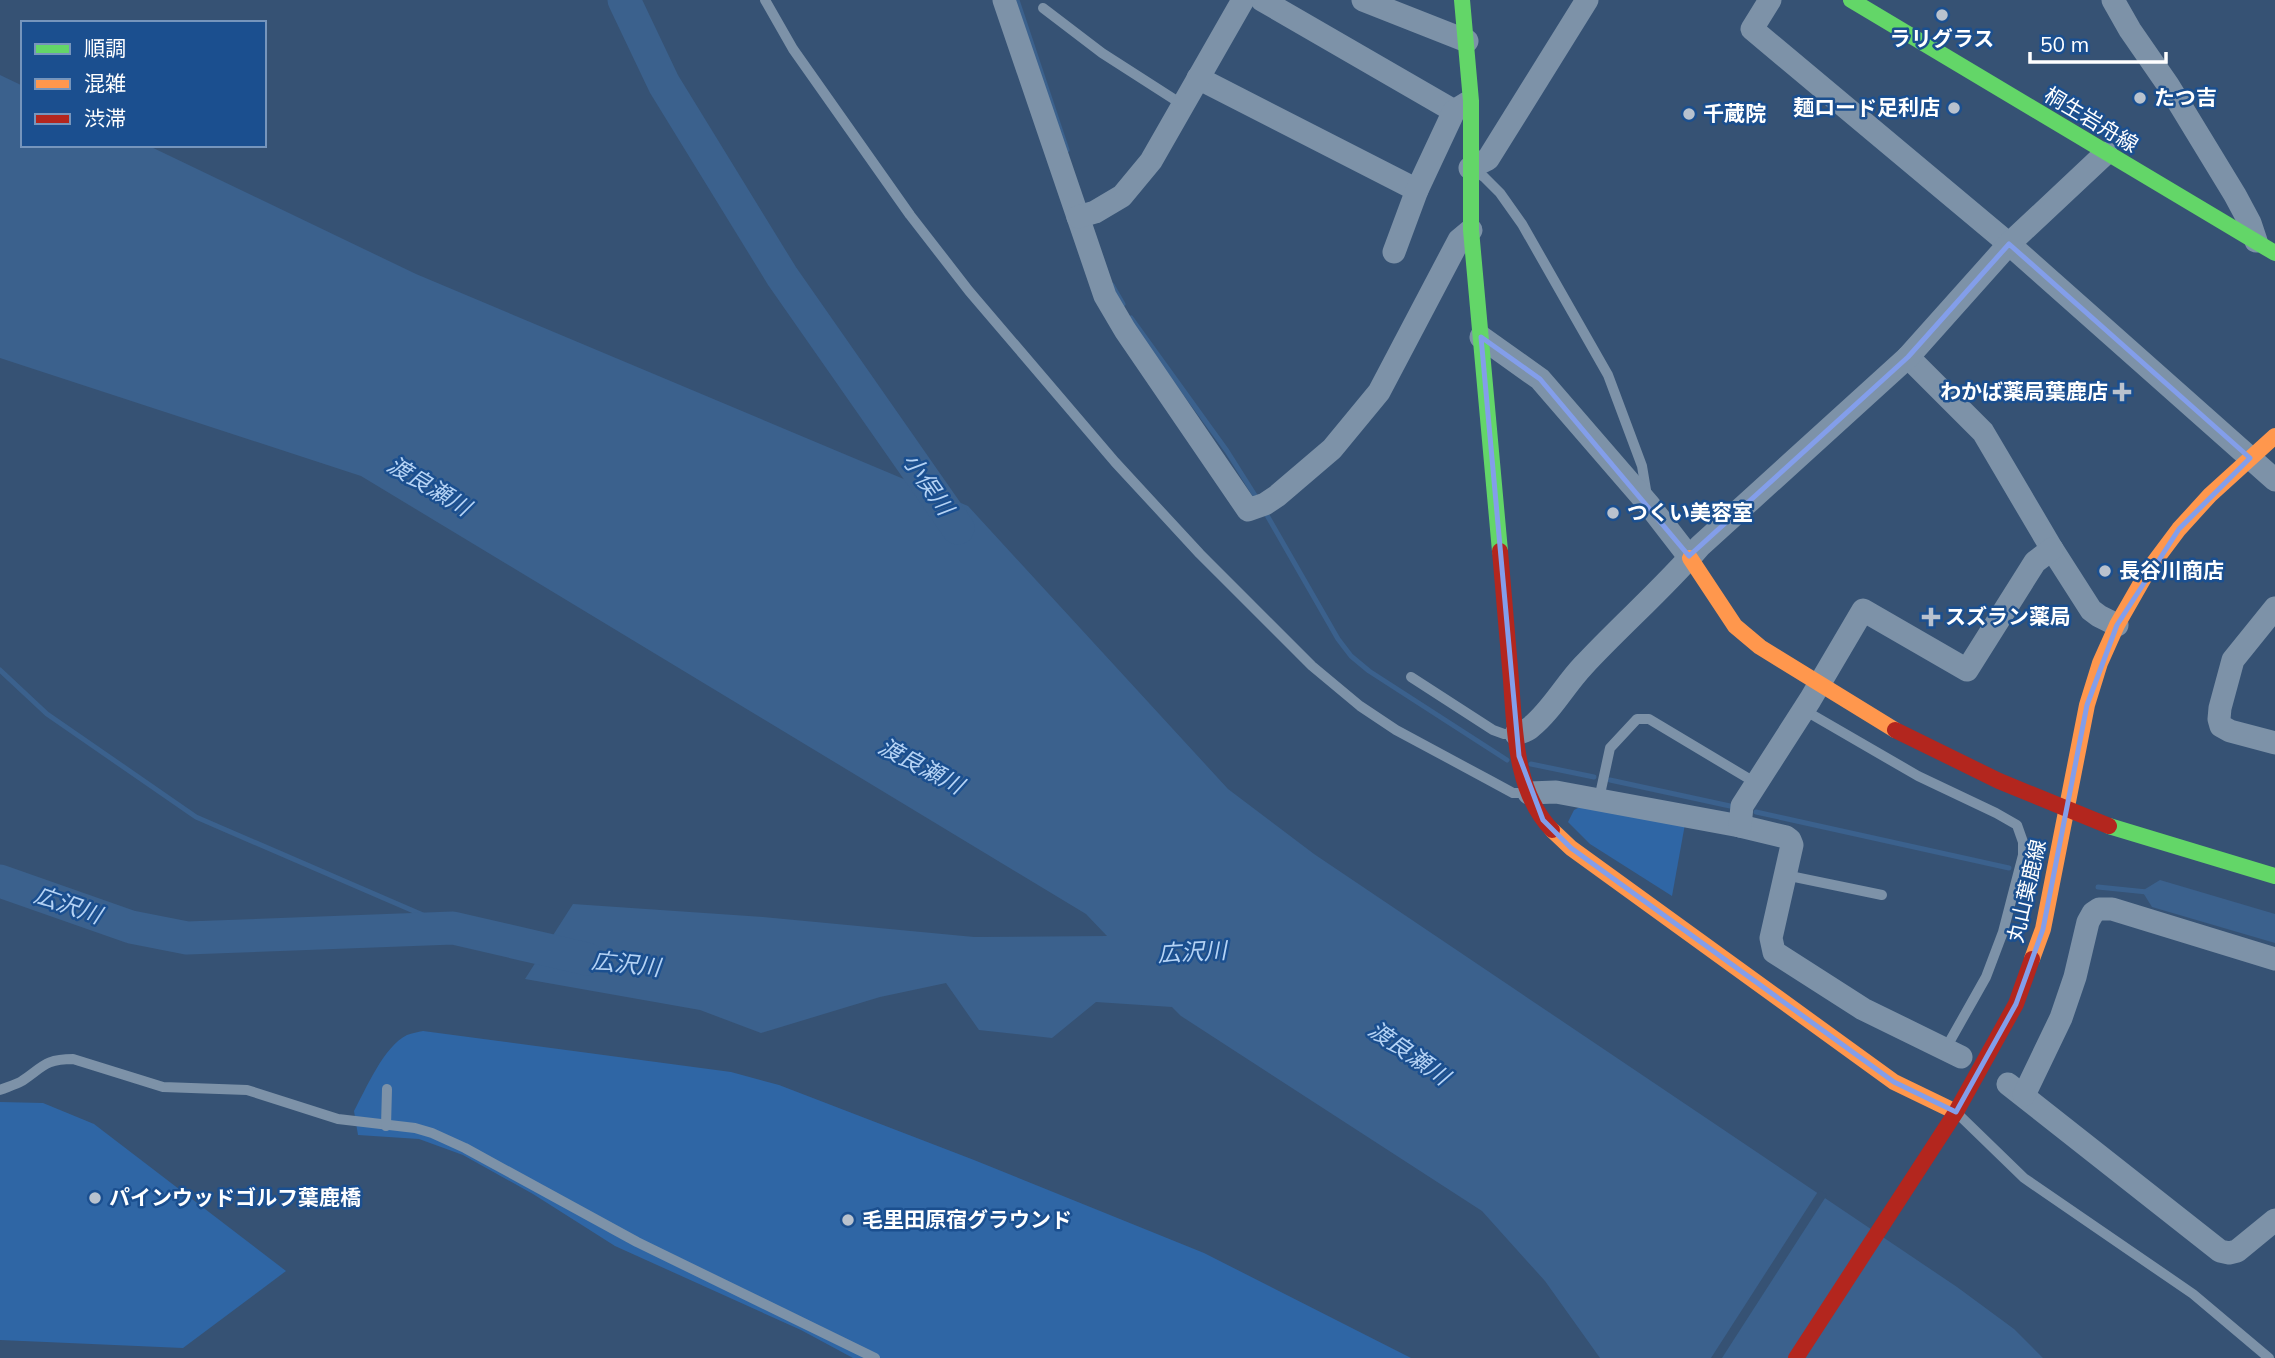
<svg xmlns="http://www.w3.org/2000/svg" width="2275" height="1358" font-family="Mulish,'Noto Sans JP',sans-serif">
  <style>
    .green { fill: #2f66a5 }
    .water { fill: #3b618d }
    .pier { fill: #365274 }
    .lines { fill: none; stroke-linecap: round; stroke-linejoin: round }
    .stream { stroke: #3b618d; stroke-width: 5 }
    .river { stroke: #3b618d; stroke-width: 33 }
    .lane { stroke: #7d92a8; stroke-width: 10 }
    .street { stroke: #7d92a8; stroke-width: 23 }
    .fast { stroke: #63d668; stroke-width: 16 }
    .slow { stroke: #ff974d; stroke-width: 16 }
    .jam { stroke: #b3261e; stroke-width: 16 }
    .marked { fill: none; stroke: #839eea; stroke-width: 5; stroke-linejoin: round }
    .poi-dot { fill: #b9c2ce; stroke: #1b4f8f; stroke-width: 2.5 }
    .labels { text-anchor: middle; stroke-width: 5; stroke-linejoin: round; paint-order: stroke }
    .poi-label { font-size: 21px; font-weight: bold; fill: #fff; stroke: #1b4f8f; text-anchor: start }
    .street-label { font-size: 21px; fill: #fff; stroke: #1b4f8f }
    .water-label { font-size: 23px; font-style: italic; fill: #b5d3f5; stroke: #1b4f8f }
  </style>
  <rect width="100%" height="100%" fill="#365274"/>
  <g class="green">
    <path d="M1586 804 1685 824 1672 896 1590 844 1568 822 1574 810Z"/>
    <path d="M423 1031 731 1072 779 1085 974 1160 1204 1253 1411 1358H853L801 1330 615 1246 533 1194 463 1155 419 1139 358 1135 354 1111C366 1089 384 1046 407 1035 412 1033 418 1032 423 1031Z"/>
    <path d="M0 1102 43 1103 94 1124 286 1271 183 1348 0 1340Z"/>
  </g>
  <g class="water">
    <path d="M0 75 23 86V145H147L416 274 968 506 1228 789 1314 854 1957 1287 2014 1329 2043 1358H1600L1545 1281 1482 1211 1181 1016 1172 1007 1096 1002 1052 1038 979 1030 946 983 880 997 761 1033 700 1010 525 979 573 904 763 917 974 937 1107 936 1086 914 361 476 0 358Z"/>
    <path d="M2160 880 2275 914V943L2152 907 2142 891Z"/>
  </g>
  <path class="pier" d="M1819 1190 1827 1195 1722 1358H1711Z"/>
  <g class="lines">
    <g class="stream">
      <path d="M1017 0 1067 150"/>
      <path d="M1112 285 1123 304"/>
      <path d="M1131 318 1227 451 1256 497"/>
      <path d="M1264 510 1338 639 1351 656 1369 671 1507 760"/>
      <path d="M0 670 47 714 196 817 453 928"/>
      <path d="M1531 764 1594 777"/>
      <path d="M1610 780 1730 806"/>
      <path d="M1756 812 2009 868"/>
      <path d="M2098 887 2147 892"/>
    </g>
    <g class="river">
      <path d="M624 0 664 84 782 276 958 528"/>
      <path d="M0 881 131 927 187 938 453 928 587 959"/>
    </g>
    <g class="lane">
      <path d="M765 0 793 49 910 215 969 291 1115 462 1200 554 1312 666 1360 706 1396 730 1489 780 1513 793H1526"/>
      <path d="M1043 8 1102 53 1183 105"/>
      <path d="M1475 171 1484 177 1500 193 1522 224 1608 375 1642 466 1647 496"/>
      <path d="M1411 677 1493 730 1504 734H1513"/>
      <path d="M1804 710 1918 776 1996 813 2017 825 2023 842V855L2003 932 1986 977 1946 1048"/>
      <path d="M1599 799 1610 748 1637 719H1649L1756 783"/>
      <path d="M1785 875 1882 895"/>
      <path d="M0 1090C7 1087 15 1085 22 1081 43 1067 45 1059 73 1059L163 1087 247 1090 338 1119 415 1128 432 1133 465 1148 637 1242 875 1358"/>
      <path d="M1958 1114 2024 1178 2193 1294 2269 1358"/>
      <path d="M386 1126 387 1089"/>
    </g>
    <g class="street">
      <path d="M1004 0 1105 296 1125 330 1248 510 1265 504 1277 496 1332 449 1379 392 1459 240 1471 230"/>
      <path d="M1262 0 1454 111"/>
      <path d="M1363 0 1467 41"/>
      <path d="M1770 0 1752 29 2009 244 2275 480"/>
      <path d="M2113 0 2130 30 2168 85 2235 195 2250 223 2256 241"/>
      <path d="M1198 78 1417 190"/>
      <path d="M1470 168 1488 159 1587 0"/>
      <path d="M1078 217 1095 212 1122 196 1151 161 1243 0"/>
      <path d="M1394 252 1417 190 1454 111 1467 103"/>
      <path d="M1481 337 1540 379 1649 505 1690 558"/>
      <path d="M1908 357 1983 432 2052 549 2091 610 2099 616 2117 625"/>
      <path d="M2275 608 2233 660 2220 708 2219 719 2221 726 2230 731 2275 743"/>
      <path d="M1516 734C1521 732 1527 731 1531 727 1551 711 1565 685 1583 666 1621 625 1663 589 1700 546L1908 357 2009 244 2106 153"/>
      <path d="M1529 793 1556 792 1740 826 1786 837 1790 840 1792 845 1771 938 1774 952 1863 1009 1961 1057"/>
      <path d="M1740 826 1742 806 1810 700 1863 610 1967 670 2035 562 2052 549"/>
      <path d="M2008 1084 2220 1251 2229 1253 2237 1251 2275 1220"/>
      <path d="M2024 1095 2061 1018 2075 977 2088 922 2093 913 2099 909H2112L2275 959"/>
    </g>
    <g class="fast">
      <path d="M1462 0 1471 101V230L1500 551"/>
      <path d="M1851 0 2275 253"/>
      <path d="M2109 826 2275 876"/>
    </g>
    <g class="slow">
      <path d="M1690 558 1735 626 1760 647 1895 730"/>
      <path d="M1552 830 1571 848 1894 1082 1956 1112"/>
      <path d="M2032 959 2043 929 2087 705 2100 663 2117 625 2149 569 2179 529 2210 495 2275 436"/>
    </g>
    <g class="jam">
      <path d="M1500 551C1503 590 1507 629 1510 668 1515 721 1512 789 1552 830"/>
      <path d="M1895 730 1999 781 2109 826"/>
      <path d="M1796 1358 1956 1112 2016 1004 2032 959"/>
    </g>
  </g>
  <path class="marked" d="M2009 244 2250 458 2179 529 2117 625 2087 705 2043 929 2016 1004 1956 1112 1894 1082 1571 848 1543 820 1519 756 1481 337 1540 379 1689 556 1908 357Z"/>
  <g class="poi-dot">
    <circle cx="1942" cy="15" r="7"/>
    <circle cx="2140" cy="98" r="7"/>
    <circle cx="1954" cy="108" r="7"/>
    <circle cx="1689" cy="114" r="7"/>
    <path d="M2118.5 381.5h7v7h7v7h-7v7h-7v-7h-7v-7h7z"/>
    <circle cx="1613" cy="513" r="7"/>
    <circle cx="2105" cy="571" r="7"/>
    <path d="M1927.5 606.5h7v7h7v7h-7v7h-7v-7h-7v-7h7z"/>
    <circle cx="95" cy="1198" r="7"/>
    <circle cx="848" cy="1220" r="7"/>
  </g>
  <g class="labels">
    <g class="poi-label">
      <text x="1942" y="46" text-anchor="middle">ラリグラス</text>
      <text x="2154" y="105">たつ吉</text>
      <text x="1940" y="115" text-anchor="end">麺ロード足利店</text>
      <text x="1703" y="121">千蔵院</text>
      <text x="2108" y="399" text-anchor="end">わかば薬局葉鹿店</text>
      <text x="1627" y="520">つくい美容室</text>
      <text x="2119" y="578">長谷川商店</text>
      <text x="1945" y="624">スズラン薬局</text>
      <text x="109" y="1205">パインウッドゴルフ葉鹿橋</text>
      <text x="862" y="1227">毛里田原宿グラウンド</text>
    </g>
    <g class="street-label">
      <text transform="translate(2091 120) rotate(31)" y="7">桐生岩舟線</text>
      <text transform="translate(2027 891) rotate(-77)" y="7">丸山葉鹿線</text>
    </g>
    <g class="water-label">
      <text transform="translate(928 484) rotate(55)" y="8">小俣川</text>
      <text transform="translate(429 486) rotate(31)" y="8">渡良瀬川</text>
      <text transform="translate(921 766) rotate(28)" y="8">渡良瀬川</text>
      <text transform="translate(68 905) rotate(19)" y="8">広沢川</text>
      <text transform="translate(1192 952) rotate(-3)" y="8">広沢川</text>
      <text transform="translate(626 964) rotate(6)" y="8">広沢川</text>
      <text transform="translate(1409 1053) rotate(35)" y="8">渡良瀬川</text>
    </g>
  </g>
  <rect x="21" y="21" width="245" height="126" fill="#1b4f8f" stroke="#7695bc" stroke-width="2"/>
  <rect x="35" y="44" width="35" height="10" fill="#63d668" stroke="#7695bc" stroke-width="2"/>
  <text x="84" y="56" font-size="21" fill="#ffffff">順調</text>
  <rect x="35" y="79" width="35" height="10" fill="#ff974d" stroke="#7695bc" stroke-width="2"/>
  <text x="84" y="91" font-size="21" fill="#ffffff">混雑</text>
  <rect x="35" y="114" width="35" height="10" fill="#b3261e" stroke="#7695bc" stroke-width="2"/>
  <text x="84" y="126" font-size="21" fill="#ffffff">渋滞</text>
  <path d="M2030 52v10h136v-10" fill="none" stroke="#ffffff" stroke-width="3.5"/>
  <text x="2040" y="52" font-size="21" fill="#ffffff" stroke="#1b4f8f" stroke-width="5" paint-order="stroke">50 m</text>
</svg>
